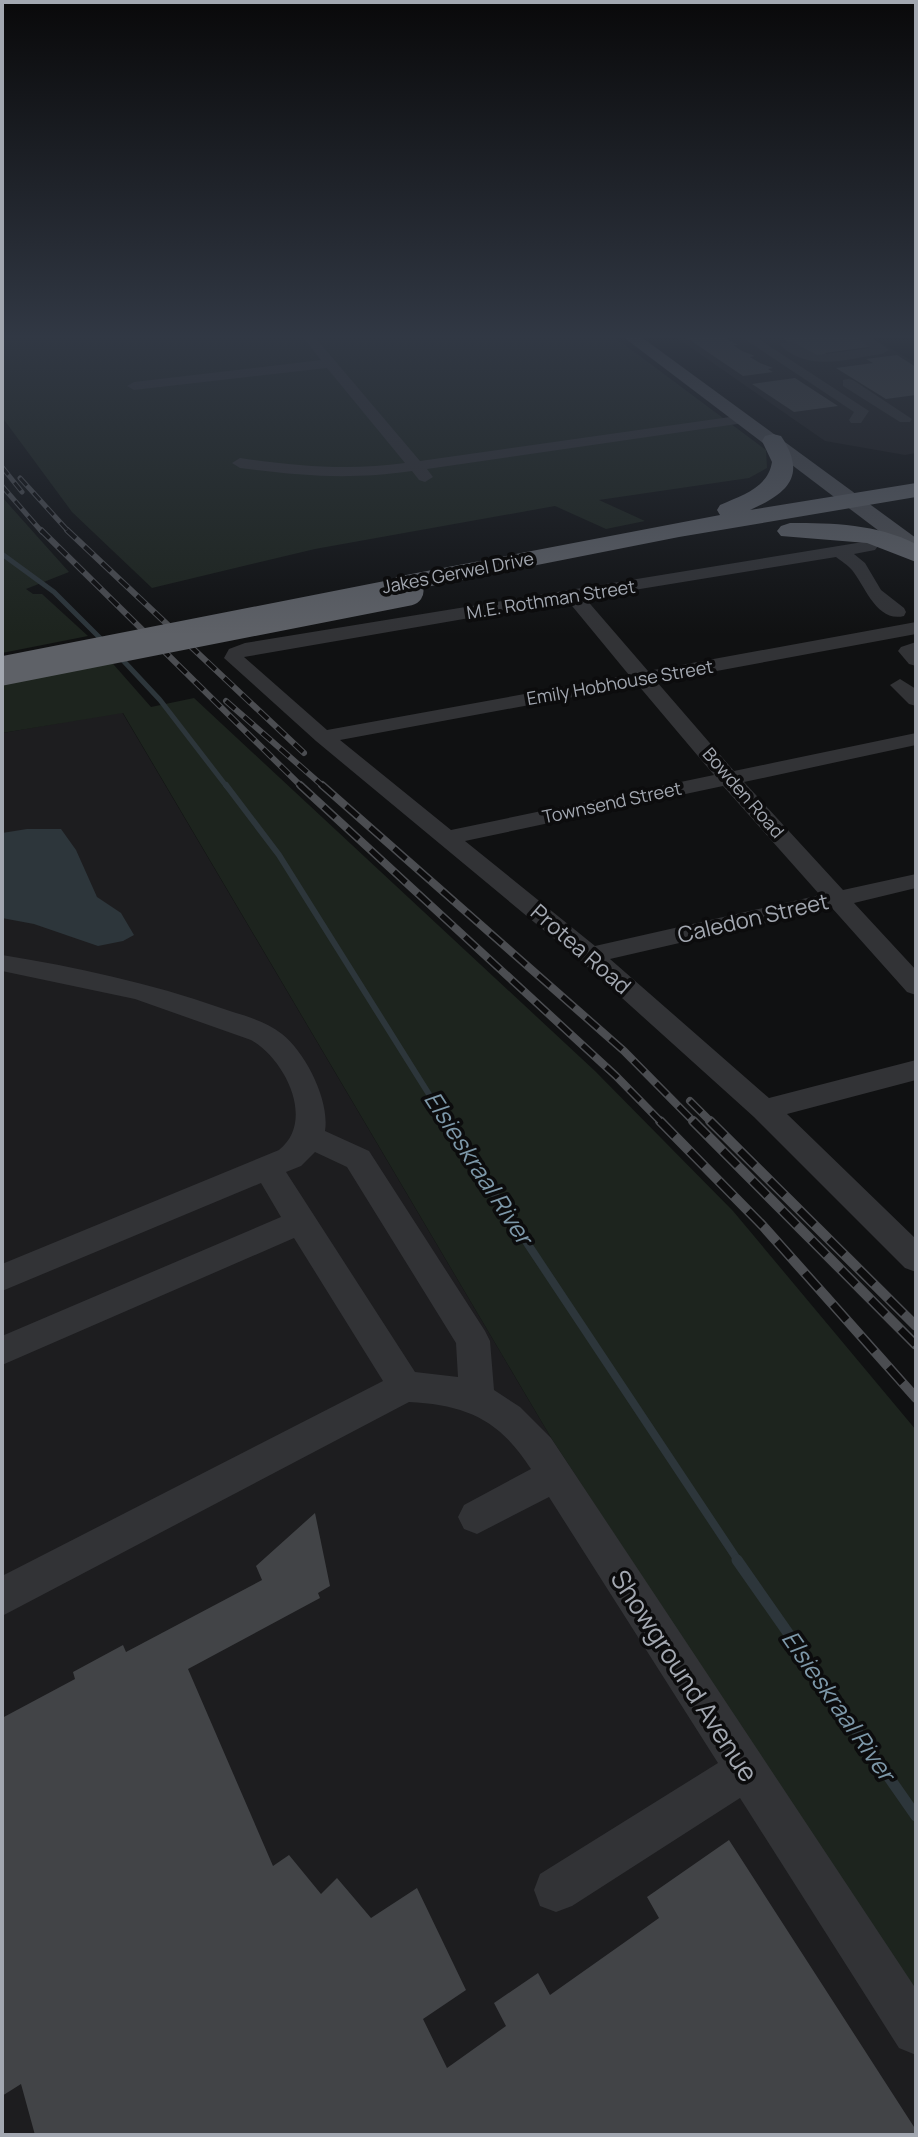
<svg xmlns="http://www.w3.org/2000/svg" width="918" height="2137" font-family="Manrope,sans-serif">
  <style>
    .built { fill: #1d1d1f }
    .green { fill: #1d241e }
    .water { fill: #2d363b }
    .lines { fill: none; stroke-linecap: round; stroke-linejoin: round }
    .stream-far3 { stroke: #2d363b; stroke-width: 5 }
    .stream-far2 { stroke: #2d363b; stroke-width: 6 }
    .stream-far1 { stroke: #2d363b; stroke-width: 8 }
    .stream { stroke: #2d363b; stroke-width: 11 }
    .building { fill: #424447 }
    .minor { fill: #323336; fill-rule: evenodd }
    .major { fill: #4e5055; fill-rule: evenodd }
    .highway { fill: #5e6167; fill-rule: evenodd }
    .rail-far3-casing { stroke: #4b4d51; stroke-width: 5 }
    .rail-far2-casing { stroke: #4b4d51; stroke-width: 6 }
    .rail-far1-casing { stroke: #4b4d51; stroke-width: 8 }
    .rail-casing { stroke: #4b4d51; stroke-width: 10 }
    .rail-far3 { stroke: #0c0c0d; stroke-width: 3; stroke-dasharray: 10; stroke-linecap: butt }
    .rail-far2 { stroke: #0c0c0d; stroke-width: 4; stroke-dasharray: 12; stroke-linecap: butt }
    .rail-far1 { stroke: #0c0c0d; stroke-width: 5; stroke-dasharray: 16; stroke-linecap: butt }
    .rail { stroke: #0c0c0d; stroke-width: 7; stroke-dasharray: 21; stroke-linecap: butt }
    .highway-bridge { stroke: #5e6167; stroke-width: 29 }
    .labels { text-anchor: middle; stroke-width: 7; stroke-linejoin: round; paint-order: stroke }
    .far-street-label { font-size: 18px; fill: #a3a8b1; stroke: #0c0c0d }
    .street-label { font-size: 22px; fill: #a3a8b1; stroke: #0c0c0d }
    .water-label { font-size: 24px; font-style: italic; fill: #7d98a9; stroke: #0c0c0d }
    .near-street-label { font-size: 26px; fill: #a3a8b1; stroke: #0c0c0d }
  </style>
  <rect width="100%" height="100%" fill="#101112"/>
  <g class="built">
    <path d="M674 336H869L916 363V453L905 455 825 441Z"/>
    <path d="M122 712 553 1441 916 1994V2135H2V733Z"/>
  </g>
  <g class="green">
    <path d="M2 336H613L766 450 767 468 749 478 599 500 645 521 606 529 555 506 315 549 152 588 72 512 2 417Z"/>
    <path d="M2 497 69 572 26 589 33 594H42L88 636 2 653Z"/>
    <path d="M107 657 151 707 194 698 595 1071 733 1211 916 1430V1994L553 1441 123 713 2 733V678Z"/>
  </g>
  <path class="water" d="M27 829H61L76 850 97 897 121 913 134 935 123 941 98 946 34 924 2 918V833Z"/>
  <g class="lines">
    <g class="stream-far3">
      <path d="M2 554 54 592 106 644"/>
      <path d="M118 655 160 700 227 787"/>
    </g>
    <path class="stream-far2" d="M226 785 279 855 447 1123"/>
    <path class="stream-far1" d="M446 1121 739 1562"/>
    <path class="stream" d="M737 1560 916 1816"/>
  </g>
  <g class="building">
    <path d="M684 336H721L738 345H733L742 351 755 356 750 357 760 363 773 368 768 369 773 372 743 376Z"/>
    <path d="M779 336H857L876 346 825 353 830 356 825 357 810 355Z"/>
    <path d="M897 355 916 367V395L886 399 836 368 873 363 866 359Z"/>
    <path d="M795 378 838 406 794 412 752 384Z"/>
    <path d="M315 1513 330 1586 318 1593 320 1598 188 1669 273 1866 289 1855 321 1894 337 1878 371 1918 417 1888 466 1990 423 2019 447 2068 506 2026 494 2003 538 1973 550 1995 659 1918 647 1897 729 1840 916 2130V2135H35L21 2084 2 2096V1718L75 1679 73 1672 123 1645 126 1652 262 1580 256 1566Z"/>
  </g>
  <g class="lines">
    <g class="minor">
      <path d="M302 336H314L420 461 744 415 751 419 744 423 427 469 433 477 425 482 419 480 412 471C350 480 301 476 240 468L232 463 240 458C296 466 348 471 405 463L327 368 134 390 127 386 134 382 321 360Z"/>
      <path d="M740 336H754L869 411 861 423H851L849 420 854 412Z"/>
      <path d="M855 336H869L889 350 882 354C846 359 808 373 779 344L791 341 817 355 870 348Z"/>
      <path d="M848 379 853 380 912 419 910 422H900L843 386V380Z"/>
      <path d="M869 541 878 546 875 550 854 554 865 563 881 590 904 608 906 612 904 616C877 623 865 586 852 570 848 565 841 561 836 557L585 598 648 671 916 622V634L657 682 734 771 916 733V745L744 782 843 890 916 874V888L854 903 916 970V995L907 992 832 908 610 959 769 1098 916 1060V1080L787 1114 916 1239V1272L905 1268 754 1117 581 961 316 741 224 658 229 649 245 643ZM568 601 629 675 327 730 244 657ZM638 685 714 775 451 830 340 740ZM723 786 820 895 595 946 465 841Z"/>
      <path d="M916 642V666L909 664 898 651 901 647Z"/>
      <path d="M900 679 916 689V706L909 704 890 685Z"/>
      <path d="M2 955C76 967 150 983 221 1008 241 1015 265 1020 282 1034 306 1053 330 1101 325 1131L369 1151 485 1331 490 1341 494 1390 520 1407 551 1438 916 1989V2055L899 2048 740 1798 572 1906 556 1912 540 1906 534 1890 540 1874 718 1763 549 1497 477 1534 464 1529 458 1517 464 1505 531 1469C499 1419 466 1405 409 1402L2 1616V1576L383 1381 294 1238 2 1365V1336L281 1217 261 1183 2 1291V1264L279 1150C316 1121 285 1059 251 1040L135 999 2 971ZM315 1152 347 1167 456 1343 458 1377 415 1372 286 1172 301 1166Z"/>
    </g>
    <path class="major" d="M622 336H640L916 538V555L908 553Z"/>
    <g class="highway">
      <path d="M773 434 781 436C807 475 789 493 750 510L916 483V497L679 537 406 591 396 589 392 583 396 577 406 575 720 515 717 510 720 505C742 495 768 488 772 462L762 441 765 436Z"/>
      <path d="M790 523C833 523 877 524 916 544V562L867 543 781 536 777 531 781 526Z"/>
    </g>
    <defs>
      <g id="rail-far3">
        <path d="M2 467 22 492"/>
        <path d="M20 478 69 532"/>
        <path d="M2 486 42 532"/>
      </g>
      <g id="rail-far2">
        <path d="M41 530 302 787"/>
        <path d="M67 530 304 753"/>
        <path d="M226 701 324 787"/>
      </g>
      <g id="rail-far1">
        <path d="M300 785 616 1076 662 1123"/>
        <path d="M322 785 624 1051 695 1123"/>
        <path d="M690 1101 712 1123"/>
      </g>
      <g id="rail">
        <path d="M660 1121 763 1226 916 1398"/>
        <path d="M693 1121 916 1345"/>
        <path d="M710 1121 916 1326"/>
      </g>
    </defs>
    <use href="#rail-far3" class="rail-far3-casing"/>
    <use href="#rail-far2" class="rail-far2-casing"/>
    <use href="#rail-far1" class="rail-far1-casing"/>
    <use href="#rail" class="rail-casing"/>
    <use href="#rail-far3" class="rail-far3"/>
    <use href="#rail-far2" class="rail-far2"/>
    <use href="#rail-far1" class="rail-far1"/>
    <use href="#rail" class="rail"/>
    <path class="highway-bridge" d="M2 671 409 591"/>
  </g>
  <linearGradient id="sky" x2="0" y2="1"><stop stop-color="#09090a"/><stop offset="0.53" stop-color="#313844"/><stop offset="1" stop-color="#313844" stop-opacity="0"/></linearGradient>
  <rect width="918" height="635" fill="url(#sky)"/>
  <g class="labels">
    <g class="far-street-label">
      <text transform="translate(458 573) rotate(-11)" y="6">Jakes Gerwel Drive</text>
      <text transform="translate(551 600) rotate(-9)" y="6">M.E. Rothman Street</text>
      <text transform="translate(620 683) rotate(-10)" y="6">Emily Hobhouse Street</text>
      <text transform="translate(743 793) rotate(49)" y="6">Bowden Road</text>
      <text transform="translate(612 803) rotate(-12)" y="6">Townsend Street</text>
    </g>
    <g class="street-label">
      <text transform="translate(753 918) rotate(-13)" y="8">Caledon Street</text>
      <text transform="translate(581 949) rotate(41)" y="8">Protea Road</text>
    </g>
    <g class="water-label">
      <text transform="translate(478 1168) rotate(57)" y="8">Elsieskraal River</text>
      <text transform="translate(838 1706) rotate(55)" y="8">Elsieskraal River</text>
    </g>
    <g class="near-street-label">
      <text transform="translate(684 1676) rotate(57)" y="9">Showground Avenue</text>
    </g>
  </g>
  <rect width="918" height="2137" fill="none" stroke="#a3a8b1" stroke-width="8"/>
</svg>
